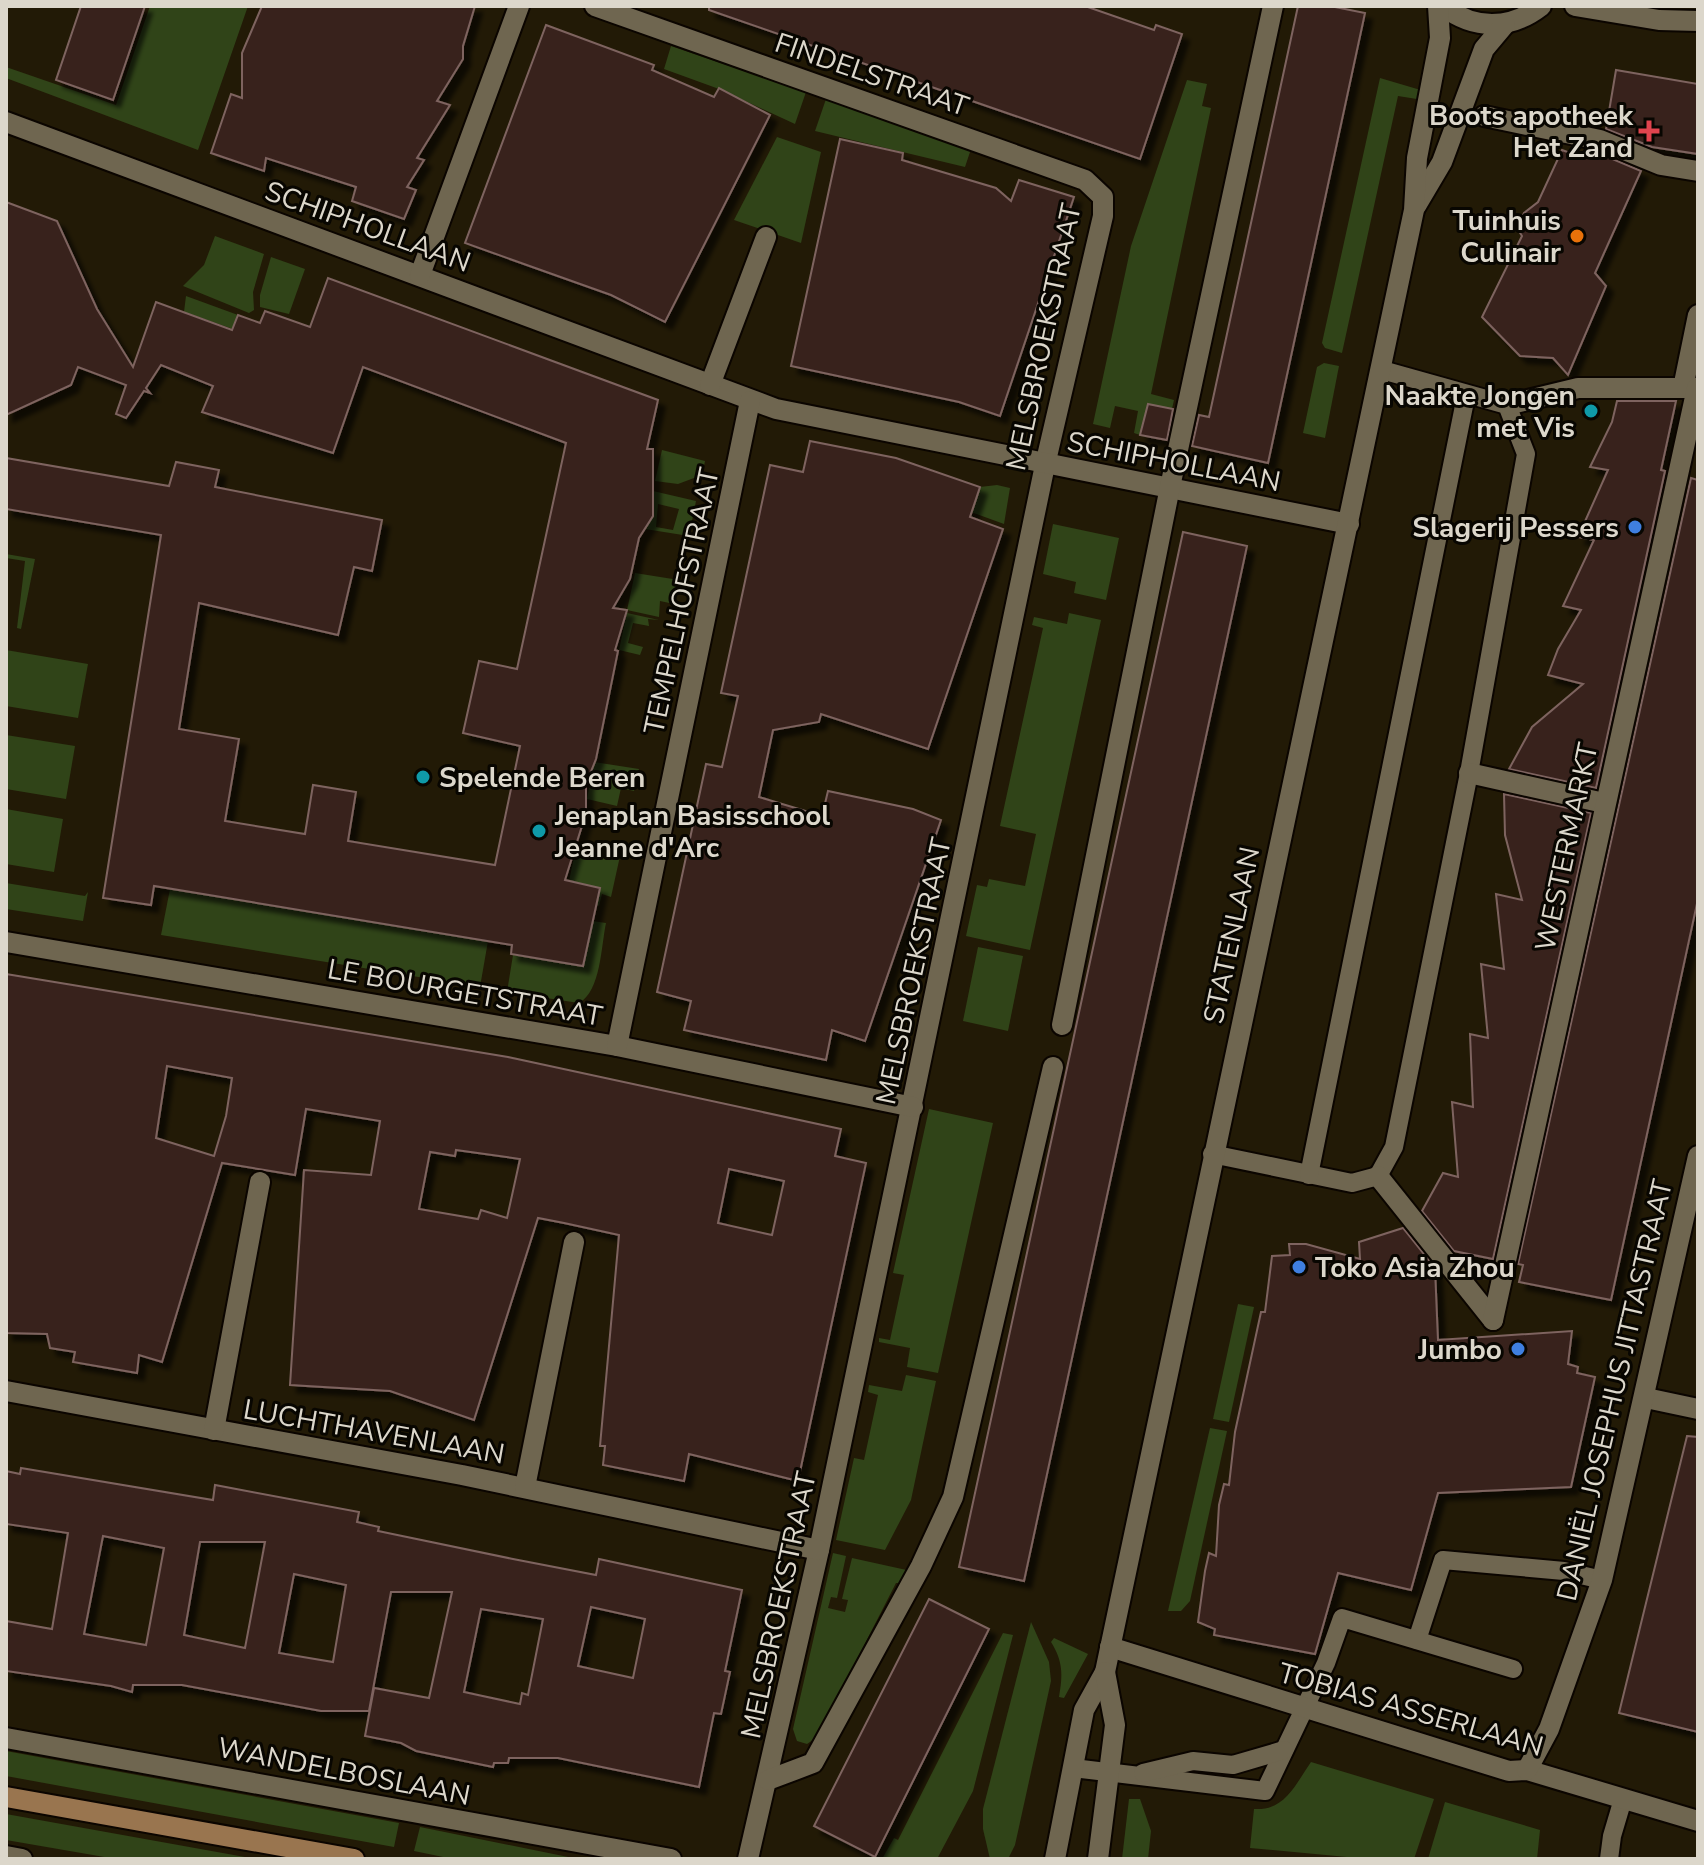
<svg xmlns="http://www.w3.org/2000/svg" width="1704" height="1865" font-family="'Nunito Sans',sans-serif">
  <style>
    .green { fill: #304418; fill-rule: evenodd }
    .building { fill: #39231f; stroke: #7e645f; stroke-width: 2; fill-rule: evenodd; filter: url(#shadow) }
    .lines { fill: none; stroke-linecap: round; stroke-linejoin: round }
    .lane-casing { stroke: #0b0500; stroke-width: 22 }
    .street-casing { stroke: #0b0500; stroke-width: 24 }
    .secondary-casing { stroke: #0b0500; stroke-width: 24 }
    .lane { stroke: #6f6650; stroke-width: 18 }
    .street { stroke: #6f6650; stroke-width: 20 }
    .secondary { stroke: #99754f; stroke-width: 20 }
    .health-dot { fill: #e0444e; stroke: #080601; stroke-width: 3 }
    .food-dot { fill: #e8710a; stroke: #080601; stroke-width: 3 }
    .culture-dot { fill: #0f9aa8; stroke: #080601; stroke-width: 3 }
    .shop-dot { fill: #3f7fe0; stroke: #080601; stroke-width: 3 }
    .labels { text-anchor: middle; stroke-width: 6; stroke-linejoin: round; paint-order: stroke }
    .street-label { font-size: 28px; fill: #dcd7cb; stroke: #080601 }
    .poi-label { font-size: 28px; font-weight: bold; fill: #dcd7cb; stroke: #080601; text-anchor: end }
  </style>
  <defs>
    <filter id="shadow"><feDropShadow dx="7" dy="7" stdDeviation="2" flood-color="#0009"/></filter>
  </defs>
  <rect width="100%" height="100%" fill="#221a06"/>
  <g class="green">
    <path d="M150 6H248L198 150 6 78V67L116 105Z"/>
    <path d="M671 46 806 92 795 124 719 89 664 69Z"/>
    <path d="M1380 78 1424 91 1423 100 1398 96 1342 353 1325 348 1322 343Z"/>
    <path d="M1187 80 1207 84 1202 106 1211 108 1151 394 1174 400 1165 440 1169 409 1148 404 1140 435 1134 433 1138 411 1115 406 1110 428 1093 424 1131 246Z"/>
    <path d="M826 99 971 149 965 167 815 131Z"/>
    <path d="M777 137 821 152 801 243 734 220Z"/>
    <path d="M215 236 264 254 253 292 254 310 249 313 183 286 204 265Z"/>
    <path d="M271 257 305 269 289 314 260 307V295Z"/>
    <path d="M186 296 238 315 233 329 184 312Z"/>
    <path d="M1324 363 1339 366 1325 438 1303 433 1317 367Z"/>
    <path d="M662 450 705 461 702 475 678 484 655 481Z"/>
    <path d="M997 485 1010 488 1004 524 971 512 980 487Z"/>
    <path d="M653 491 696 501 689 536 645 529ZM658 504 679 509 673 530 656 527Z"/>
    <path d="M1053 524 1119 538 1106 600 1074 593 1076 582 1043 574Z"/>
    <path d="M6 554 35 559 21 629 17 628 25 561 6 558Z"/>
    <path d="M635 573 679 580 674 604 660 601 659 617 627 610Z"/>
    <path d="M627 613 659 620 648 619 649 626 633 623 628 643 643 647 640 655 619 650Z"/>
    <path d="M1069 613 1101 620 1030 950 966 936 977 885 987 887 989 879 1025 886 1036 834 1000 826 1043 628 1032 625 1034 617 1067 624Z"/>
    <path d="M6 650 88 664 78 718 6 706Z"/>
    <path d="M6 735 75 746 66 799 6 789Z"/>
    <path d="M594 762 639 769 634 791 621 788 617 806 587 799Z"/>
    <path d="M6 809 63 819 54 872 6 864Z"/>
    <path d="M577 844 607 849 609 845 622 847 611 897 602 894 599 906 596 904 599 888 569 881Z"/>
    <path d="M6 883 85 896 88 892 83 921 6 909Z"/>
    <path d="M170 889 488 941 480 987 161 935Z"/>
    <path d="M592 921 606 923C601 946 601 991 579 1003L507 992 513 955 583 966Z"/>
    <path d="M978 947 1023 956 1008 1031 963 1021Z"/>
    <path d="M929 1109 993 1123 938 1373 907 1367 910 1348 879 1342V1338L890 1340 904 1275 893 1273Z"/>
    <path d="M1238 1304 1254 1307 1229 1422 1213 1419Z"/>
    <path d="M906 1375 936 1381 911 1500 885 1550 836 1540 854 1458 864 1460 878 1395 868 1392 869 1385 902 1391Z"/>
    <path d="M1210 1428 1227 1431 1190 1601 1181 1611H1168Z"/>
    <path d="M833 1553 846 1556 837 1598 831 1597 828 1608 845 1612 848 1600 842 1599 852 1558 911 1571 900 1583H896L817 1737 807 1744 797 1741 793 1729Z"/>
    <path d="M1031 1622 1049 1662 1051 1681 1015 1845 1008 1859H990L983 1829V1809Z"/>
    <path d="M1003 1633 1013 1635 973 1791 937 1859H882L894 1838 898 1840Z"/>
    <path d="M1054 1638 1088 1654 1064 1698 1059 1697C1063 1675 1063 1661 1051 1642Z"/>
    <path d="M6 1751 399 1823 394 1847 6 1776Z"/>
    <path d="M1311 1762 1434 1799 1414 1859H1368L1250 1848 1254 1809C1285 1811 1295 1785 1311 1762Z"/>
    <path d="M1129 1799H1140L1151 1831 1148 1859H1122Z"/>
    <path d="M1445 1802 1540 1830 1537 1859H1428Z"/>
    <path d="M6 1814 256 1859H116L6 1840Z"/>
    <path d="M420 1827 578 1859H453L414 1851Z"/>
  </g>
  <g class="building">
    <path d="M81 6H145L113 100 56 80Z"/>
    <path d="M262 6H475L463 46V59L437 101 450 105 417 158 424 160 407 187 416 190 404 219 352 201 356 187 266 158 264 171 211 153 231 94 242 98V53Z"/>
    <path d="M709 6H1085L1154 30 1156 25 1182 34 1140 159 709 10Z"/>
    <path d="M1298 6H1330L1365 13 1268 463 1192 446 1199 415 1209 417Z"/>
    <path d="M546 25 654 65 652 70 714 97 719 88 770 115 665 322 611 295 465 243Z"/>
    <path d="M1616 70 1698 84V154L1652 147 1606 129Z"/>
    <path d="M840 139 903 153 902 160 996 188 1011 201 1019 180 1074 197 1000 416 959 402 791 366Z"/>
    <path d="M1562 150 1584 158 1587 151 1596 152 1641 171 1595 273 1606 286 1568 375 1553 358 1520 356 1482 317 1522 236 1517 228 1524 213 1538 202Z"/>
    <path d="M6 202 57 221 97 309 133 367 156 302 232 330 238 315 260 323 265 311 310 327 328 278 658 400 647 449H653V516L639 538 630 579 613 608 627 610 615 650 618 651 596 759 586 784V813L565 880 600 888 583 966 511 954 512 945 154 886 151 905 103 898 161 535 6 509V458L169 486 176 462 219 470 215 487 382 520 372 571 354 567 338 635 199 603 179 729 239 739 225 821 305 834 313 785 356 792 348 841 495 865 520 746 463 733 479 661 517 669 566 443 363 367 333 453 202 412 213 386 161 365 146 388 150 393 144 391 126 418 116 414 126 385 78 367 71 385 6 415Z"/>
    <path d="M1617 401H1676L1661 470 1665 471 1596 788 1509 769 1532 727 1583 684 1548 675 1558 649 1581 610 1563 606 1594 540 1578 537 1608 470 1590 467 1612 422Z"/>
    <path d="M1148 404 1173 409 1167 440 1140 435Z"/>
    <path d="M810 441 896 458 980 487 970 517 1003 529 928 749 821 714 819 722 773 730 759 797 822 816 828 791 913 809 941 820 865 1041 832 1030 826 1060 684 1030 691 1001 657 992 706 764 722 767 738 696 721 693 770 465 803 472Z"/>
    <path d="M1691 478 1698 480V899L1611 1300 1519 1282 1523 1265 1518 1264Z"/>
    <path d="M1183 532 1247 546 1024 1581 959 1567Z"/>
    <path d="M1504 794 1591 813 1493 1259 1454 1251 1422 1211 1443 1173 1458 1177 1452 1102 1473 1107 1470 1034 1488 1038 1481 964 1504 969 1496 894 1522 900 1505 835Z"/>
    <path d="M6 974 508 1057 841 1129 835 1156 866 1163 798 1481 689 1454 684 1481 603 1465 605 1446H600L619 1235 564 1223 538 1218 474 1420 390 1391 290 1385 304 1170 371 1175 380 1121 306 1109 295 1175 222 1163 162 1362 139 1355 137 1373 73 1362 75 1352 50 1348 47 1334 6 1333ZM167 1066 232 1078 226 1116 214 1156 156 1138ZM456 1150 520 1159 507 1218 481 1210 478 1219 419 1209 430 1152 455 1156ZM729 1169 784 1181 772 1235 718 1223Z"/>
    <path d="M1403 1228 1435 1268 1438 1340 1572 1331 1568 1364 1578 1367 1577 1373 1595 1377 1571 1487 1438 1493 1411 1590 1338 1573 1315 1654 1214 1635 1215 1629 1198 1622 1205 1571 1209 1553 1216 1556 1219 1505 1224 1484 1229 1485 1235 1432 1261 1312H1265L1272 1256 1290 1255 1289 1244H1306L1360 1259 1359 1242Z"/>
    <path d="M1687 1436 1698 1437V1732L1619 1713Z"/>
    <path d="M21 1468 213 1500 215 1485 359 1512 357 1522 379 1527 378 1531 513 1559 596 1575 599 1559 742 1590 725 1671 730 1672 721 1714 714 1713 699 1787 558 1758H509L508 1763H494L493 1767 416 1751 401 1743 365 1736 374 1688 429 1698 452 1592H391L369 1711H321L182 1685H133L132 1692 111 1686 6 1671V1621L52 1629 68 1533 6 1524V1471L20 1474ZM103 1536 164 1548 146 1645 84 1634ZM200 1542H265L245 1648 184 1635ZM294 1574 346 1585 333 1662 279 1653ZM591 1607 645 1619 633 1678 578 1666ZM481 1609 543 1619 528 1695 522 1693 520 1704 464 1692Z"/>
    <path d="M929 1599 989 1629 875 1857 814 1826Z"/>
  </g>
  <g class="lines">
    <defs>
      <g id="lane">
        <path d="M1212 1154 1352 1183 1378 1176 1394 1147 1469 773 1526 454 1507 405 1382 370"/>
        <path d="M1309 1175 1466 396"/>
        <path d="M1417 1640 1443 1560 1564 1571 1602 1580"/>
        <path d="M1073 1768 1265 1791 1326 1663 1342 1618 1513 1669"/>
        <path d="M1143 1773 1193 1761 1233 1765 1284 1750"/>
        <path d="M1609 1859 1612 1836 1623 1799"/>
      </g>
      <g id="street">
        <path d="M595 6 1085 180 1103 197V216L1045 465 819 1550 748 1859"/>
        <path d="M1443 6C1474 30 1510 30 1541 6"/>
        <path d="M1575 6 1659 20 1698 21"/>
        <path d="M1484 116 1600 140 1661 165 1698 171"/>
        <path d="M6 122 776 409 1349 524"/>
        <path d="M1416 206 1442 162 1484 49 1505 24"/>
        <path d="M420 275 519 6"/>
        <path d="M710 385 766 237"/>
        <path d="M1683 388 1698 315"/>
        <path d="M1507 405 1578 388H1698"/>
        <path d="M1469 773 1604 803"/>
        <path d="M6 942 617 1046 913 1107"/>
        <path d="M1062 1025 1170 487 1273 6"/>
        <path d="M617 1046 750 401"/>
        <path d="M1378 1176 1493 1320"/>
        <path d="M1493 1320 1697 388"/>
        <path d="M6 1391 462 1475 819 1550"/>
        <path d="M1646 1398 1698 1409"/>
        <path d="M214 1430 260 1182"/>
        <path d="M525 1487 574 1242"/>
        <path d="M1110 1647 1509 1771 1527 1770 1698 1821"/>
        <path d="M6 1738 671 1859"/>
        <path d="M1527 1770 1549 1729 1602 1580 1698 1156"/>
        <path d="M768 1780 813 1763 921 1566 953 1497 1053 1067"/>
        <path d="M6 1856 22 1859"/>
        <path d="M1055 1859 1084 1710 1105 1672 1414 210 1417 158 1440 38 1438 6"/>
        <path d="M1098 1859 1115 1725 1105 1672"/>
      </g>
      <path id="secondary" d="M6 1797 354 1859"/>
    </defs>
    <use href="#lane" class="lane-casing"/>
    <use href="#street" class="street-casing"/>
    <use href="#secondary" class="secondary-casing"/>
    <use href="#lane" class="lane"/>
    <use href="#street" class="street"/>
    <use href="#secondary" class="secondary"/>
  </g>
  <path class="health-dot" d="M1645 119h8v8h8v8h-8v8h-8v-8h-8v-8h8z"/>
  <circle class="food-dot" cx="1577" cy="236" r="8"/>
  <g class="culture-dot">
    <circle cx="1591" cy="411" r="8"/>
    <circle cx="423" cy="777" r="8"/>
    <circle cx="539" cy="831" r="8"/>
  </g>
  <g class="shop-dot">
    <circle cx="1635" cy="527" r="8"/>
    <circle cx="1299" cy="1267" r="8"/>
    <circle cx="1518" cy="1349" r="8"/>
  </g>
  <g class="labels">
    <g class="street-label">
      <text transform="translate(872 74) rotate(19)" y="10">FINDELSTRAAT</text>
      <text transform="translate(368 226) rotate(20)" y="10">SCHIPHOLLAAN</text>
      <text transform="translate(1043 337) rotate(-78)" y="10">MELSBROEKSTRAAT</text>
      <text transform="translate(1174 461) rotate(11)" y="10">SCHIPHOLLAAN</text>
      <text transform="translate(681 601) rotate(-78)" y="10">TEMPELHOFSTRAAT</text>
      <text transform="translate(1566 847) rotate(-78)" y="10">WESTERMARKT</text>
      <text transform="translate(1231 935) rotate(-78)" y="10">STATENLAAN</text>
      <text transform="translate(913 971) rotate(-78)" y="10">MELSBROEKSTRAAT</text>
      <text transform="translate(465 992) rotate(10)" y="10">LE BOURGETSTRAAT</text>
      <text transform="translate(1614 1390) rotate(-77)" y="10">DANIËL JOSEPHUS JITTASTRAAT</text>
      <text transform="translate(374 1431) rotate(10)" y="10">LUCHTHAVENLAAN</text>
      <text transform="translate(778 1605) rotate(-78)" y="10">MELSBROEKSTRAAT</text>
      <text transform="translate(1411 1709) rotate(16)" y="10">TOBIAS ASSERLAAN</text>
      <text transform="translate(344 1771) rotate(11)" y="10">WANDELBOSLAAN</text>
    </g>
    <g class="poi-label">
      <text x="1633" y="125">Boots apotheek<tspan x="1633" dy="32">Het Zand</tspan></text>
      <text x="1561" y="230">Tuinhuis<tspan x="1561" dy="32">Culinair</tspan></text>
      <text x="1575" y="405">Naakte Jongen<tspan x="1575" dy="32">met Vis</tspan></text>
      <text x="1619" y="537">Slagerij Pessers</text>
      <text x="439" y="787" text-anchor="start">Spelende Beren</text>
      <text x="555" y="825" text-anchor="start">Jenaplan Basisschool<tspan x="555" dy="32">Jeanne d'Arc</tspan></text>
      <text x="1315" y="1277" text-anchor="start">Toko Asia Zhou</text>
      <text x="1502" y="1359">Jumbo</text>
    </g>
  </g>
  <rect width="1704" height="1865" fill="none" stroke="#dcd7cb" stroke-width="16"/>
</svg>
